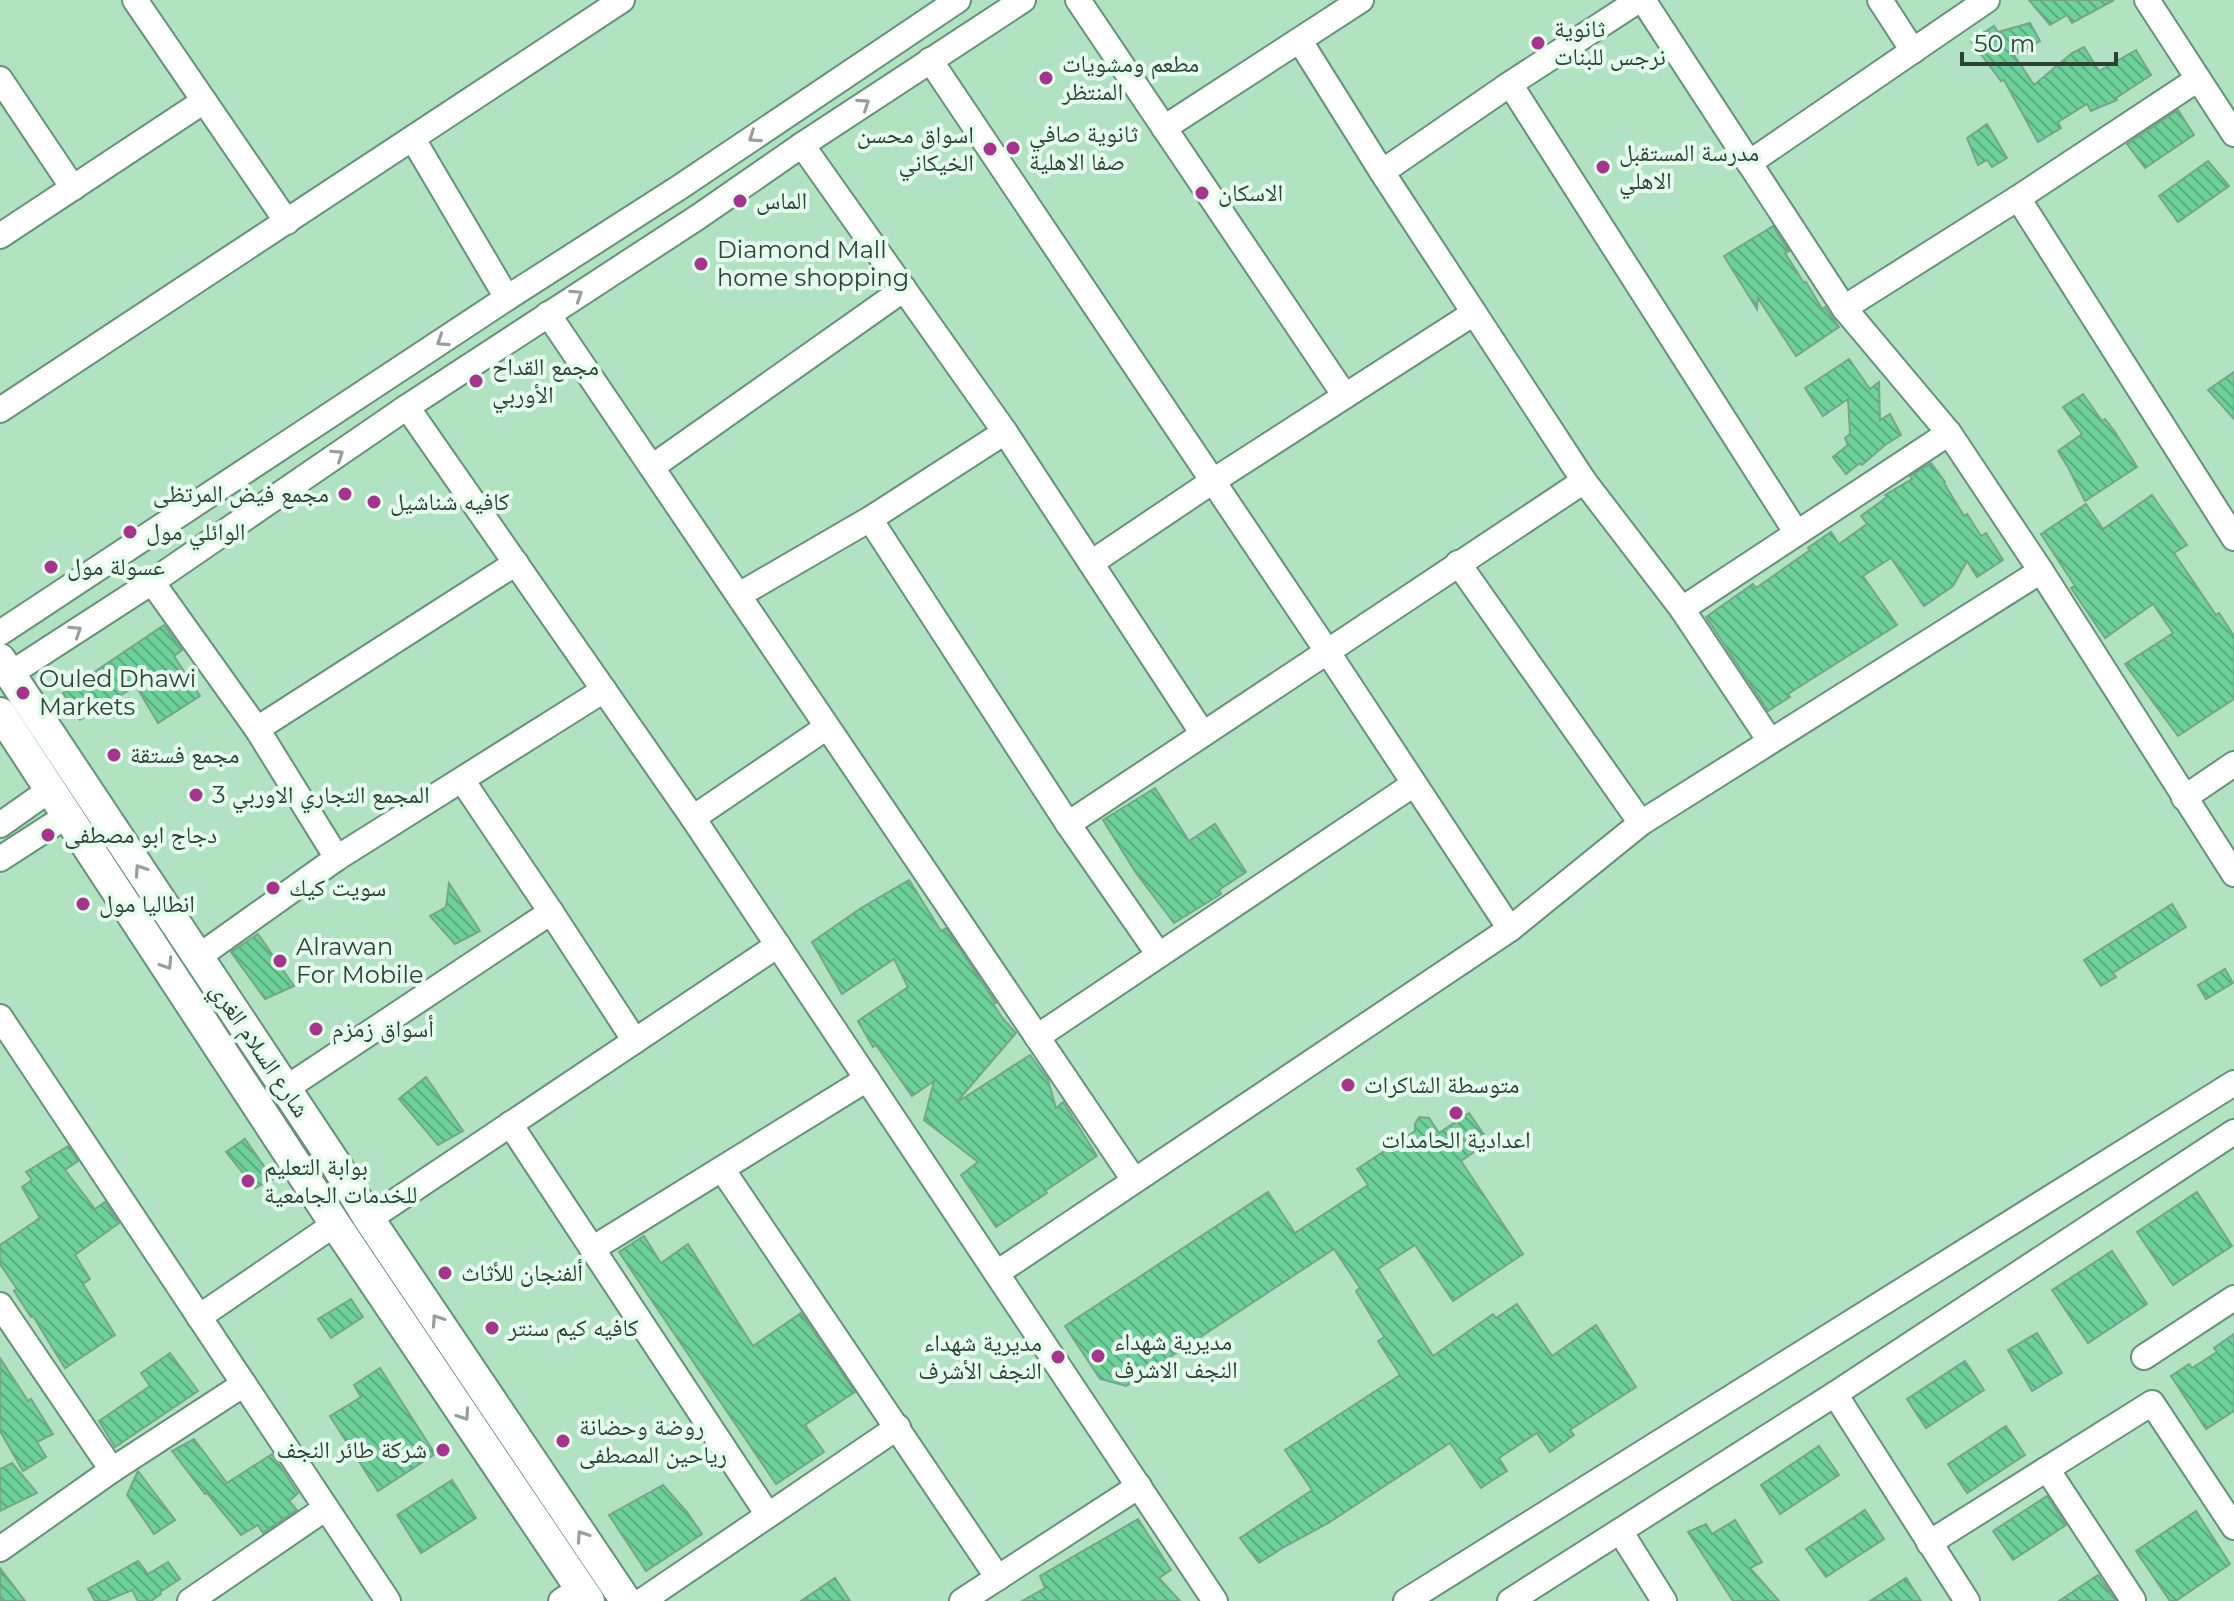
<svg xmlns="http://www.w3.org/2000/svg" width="2234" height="1601" font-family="Montserrat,'Noto Naskh Arabic',sans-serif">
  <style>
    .building { fill: url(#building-back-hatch); stroke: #76a689; stroke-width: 2 }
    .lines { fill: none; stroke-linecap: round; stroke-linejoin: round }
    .minor-casing { stroke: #649376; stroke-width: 28 }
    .major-casing { stroke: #649376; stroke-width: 34 }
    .minor { stroke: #fff; stroke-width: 24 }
    .major { stroke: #fff; stroke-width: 30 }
    .oneway { stroke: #96a09a }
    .poi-dot { fill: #a6348e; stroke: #e4fded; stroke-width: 3 }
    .labels { text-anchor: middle; stroke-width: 8; stroke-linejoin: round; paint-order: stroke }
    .poi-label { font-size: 24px; fill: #2d4135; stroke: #e4fded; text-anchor: start }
    .street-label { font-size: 24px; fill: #2d4135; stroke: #e4fded }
  </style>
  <defs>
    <pattern id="building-back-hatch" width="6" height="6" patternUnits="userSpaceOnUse" patternTransform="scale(2)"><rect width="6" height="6" fill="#6dd199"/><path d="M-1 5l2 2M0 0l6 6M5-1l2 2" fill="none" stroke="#5aab7e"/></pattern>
  </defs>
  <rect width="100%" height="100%" fill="#b1e3c3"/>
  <g class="building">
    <path d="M2029 0H2114L2072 23 2067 15 2050 25Z"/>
    <path d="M2030 23 2040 41 2014 55 2034 85 2072 53 2084 47 2099 71 2136 50 2151 75 2116 98 2117 100 2091 111 2087 104 2058 122 2061 128 2038 142 2004 80 2001 81 1971 41 1994 26 1998 32Z"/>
    <path d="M2178 110 2194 135 2145 168 2127 144Z"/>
    <path d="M1987 124 2007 158 1992 167 1987 160 1978 165 1967 138Z"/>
    <path d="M2208 161 2229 186 2178 222 2159 196Z"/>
    <path d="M1773 226 1789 251 1785 253 1804 283 1806 282 1822 309 1825 307 1839 327 1796 356 1758 298 1757 309 1724 256Z"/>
    <path d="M1849 359 1870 389 1879 382 1880 420 1890 414 1901 435 1885 445 1862 465 1860 463 1846 474 1833 457 1848 445 1845 438 1850 434 1848 399 1823 416 1805 388Z"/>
    <path d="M2234 372V419L2208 390Z"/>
    <path d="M2083 394 2102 421 2105 419 2115 432 2137 467 2085 501 2069 469 2058 451 2082 434 2063 407Z"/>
    <path d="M1931 463 1945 482 1944 483 1964 516 1967 514 1981 536 1986 533 2003 560 1977 577 1967 561 1953 586 1924 606 1891 558 1863 576 1897 625 1788 694 1790 697 1768 711 1706 617 1753 584 1756 588 1810 550 1808 548 1831 532 1839 544 1867 524 1861 516 1887 497 1885 495 1912 479 1910 476Z"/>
    <path d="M2152 495 2187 545 2174 553 2216 615 2219 613 2234 636V699L2178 736 2125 664 2173 633 2153 604 2105 638 2071 588 2075 586 2041 534 2086 504 2103 529Z"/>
    <path d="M164 625 182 650 174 656 200 696 158 723 136 686 80 720 63 693Z"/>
    <path d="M1155 788 1189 841 1215 824 1246 872 1219 890 1221 894 1174 923 1136 873 1103 820Z"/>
    <path d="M909 880 941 931 946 928 996 1003 993 1004 1004 1020 1016 1033 956 1103 1030 1055 1048 1080 1056 1108 1063 1102 1097 1156 1045 1191 1047 1193 996 1227 961 1175 978 1162 924 1120 934 1081 912 1096 876 1045 873 1047 858 1021 908 987 894 959 842 994 812 942 861 908Z"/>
    <path d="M449 883 480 931 455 944 430 916 446 907Z"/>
    <path d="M2172 904 2186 927 2113 973 2116 977 2101 986 2084 960Z"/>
    <path d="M258 934 294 986 265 999 231 952Z"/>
    <path d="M2225 969 2233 983 2206 999 2198 985Z"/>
    <path d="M426 1077 463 1131 438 1145 399 1099Z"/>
    <path d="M1469 1113 1489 1142 1461 1161 1523 1254 1453 1301 1415 1245 1378 1269 1433 1356 1493 1314 1496 1318 1517 1304 1552 1356 1596 1325 1636 1387 1570 1430 1574 1435 1550 1452 1537 1433 1499 1458 1507 1471 1481 1488 1450 1443 1330 1522 1284 1547 1259 1563 1240 1538 1312 1490 1285 1450 1400 1375 1378 1341 1384 1337 1356 1291 1360 1288 1334 1249 1126 1386 1100 1379 1065 1326 1268 1192 1295 1233 1368 1185 1357 1169 1415 1131V1124L1419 1117 1429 1118 1439 1133Z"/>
    <path d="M245 1139 273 1179 255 1188 226 1152Z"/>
    <path d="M68 1146 78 1161 65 1170 95 1209 105 1202 119 1223 75 1255 90 1279 83 1284 115 1335 65 1368 33 1316 31 1317 14 1291 17 1289 0 1264V1245L40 1218 22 1187 32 1180 26 1172Z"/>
    <path d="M2197 1192 2232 1246 2173 1285 2137 1232Z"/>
    <path d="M644 1236 661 1263 688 1244 753 1346 801 1313 855 1392 805 1425 824 1452 776 1484 619 1252Z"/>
    <path d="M2112 1251 2147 1304 2088 1343 2052 1290Z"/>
    <path d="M351 1299 363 1317 331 1338 318 1319Z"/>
    <path d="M2037 1333 2062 1373 2032 1391 2008 1350Z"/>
    <path d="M2234 1334V1411L2206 1429 2171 1376 2189 1364 2192 1368 2217 1352 2214 1348Z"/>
    <path d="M170 1353 198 1391 115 1447 99 1421 150 1386 141 1373Z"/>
    <path d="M0 1358 28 1401 31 1399 53 1434 37 1442 46 1457 23 1471 0 1431Z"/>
    <path d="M1965 1361 1984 1390 1926 1428 1907 1399Z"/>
    <path d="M380 1368 435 1454 378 1491 330 1416 361 1397 354 1385Z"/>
    <path d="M2006 1426 2025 1455 1967 1493 1948 1464Z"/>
    <path d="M194 1439 227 1483 272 1454 298 1493 289 1501 297 1510 263 1533 258 1525 241 1535 207 1493 205 1494 172 1451Z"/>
    <path d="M1819 1446 1839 1475 1780 1514 1761 1485Z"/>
    <path d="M12 1463 37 1493 0 1511V1469Z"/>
    <path d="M138 1471 175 1520 154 1534 127 1495Z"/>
    <path d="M452 1480 476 1518 421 1553 397 1515Z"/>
    <path d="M663 1485 687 1512 702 1534 646 1571 609 1515Z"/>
    <path d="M2047 1496 2066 1525 2013 1560 1993 1531Z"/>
    <path d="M1865 1510 1884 1539 1826 1577 1806 1549Z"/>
    <path d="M2196 1511 2230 1564 2176 1601H2170L2136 1551Z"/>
    <path d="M1138 1519 1171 1570 1159 1578 1180 1601H1022L1045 1588 1040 1576Z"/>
    <path d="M1735 1520 1762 1562 1750 1568 1779 1601H1733L1688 1532 1706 1524 1712 1534Z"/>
    <path d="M138 1561 148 1574 168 1562 180 1579 160 1592 161 1594 151 1601H138L132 1590 106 1601H95L88 1589Z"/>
    <path d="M0 1568 25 1601H0Z"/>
    <path d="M2098 1575 2116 1601H2059Z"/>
    <path d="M835 1578 850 1601H801Z"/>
    <path d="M1906 1578 1921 1601H1870Z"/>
  </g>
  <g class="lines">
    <defs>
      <g id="minor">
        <path d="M135 0 287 222"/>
        <path d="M1078 0 1345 396"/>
        <path d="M1643 0 1844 308 1949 433 2041 571 2234 874"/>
        <path d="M1880 0 1913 51"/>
        <path d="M2147 0 2234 134"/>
        <path d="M1300 41 1382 172 1584 481 1682 609 1770 741"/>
        <path d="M930 60 1327 651 1510 929"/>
        <path d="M0 79 73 188"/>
        <path d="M1510 84 1796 532"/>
        <path d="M1164 128 1361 0"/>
        <path d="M413 139 507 298"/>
        <path d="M802 145 1005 432 1203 734"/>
        <path d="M1749 163 1987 0"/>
        <path d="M1382 172 1510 84 1639 0"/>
        <path d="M2018 198 2234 538"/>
        <path d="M0 236 204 101"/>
        <path d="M1844 308 2018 198 2198 79"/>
        <path d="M548 314 1134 1180"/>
        <path d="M407 407 693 818 1215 1601"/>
        <path d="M0 410 622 0"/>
        <path d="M652 467 904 289"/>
        <path d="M870 519 1068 824 1159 955"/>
        <path d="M1091 563 1213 481 1474 313"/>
        <path d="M1458 563 1641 823"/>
        <path d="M152 582 257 729 337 858"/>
        <path d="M739 595 870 519 1005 432"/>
        <path d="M1682 609 1949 433"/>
        <path d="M0 633 507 298 680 187 958 0"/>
        <path d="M10 674 152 582 407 407 698 217 802 145 1023 0"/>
        <path d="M257 729 516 563"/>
        <path d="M462 780 551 912 635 1041"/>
        <path d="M2184 798 2234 764"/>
        <path d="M693 818 827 727"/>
        <path d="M1068 824 1584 481"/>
        <path d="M0 825 51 789"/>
        <path d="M0 859 68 815"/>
        <path d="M198 957 337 858 604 690"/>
        <path d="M0 1017 388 1601"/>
        <path d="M1037 1037 1414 784"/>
        <path d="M285 1089 551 912"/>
        <path d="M510 1124 768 1515"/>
        <path d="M722 1169 998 1578"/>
        <path d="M369 1219 778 945"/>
        <path d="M592 1249 867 1079"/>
        <path d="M997 1273 1510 929 1641 823 2041 571"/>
        <path d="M0 1305 112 1470"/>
        <path d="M199 1317 335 1224"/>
        <path d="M2144 1357 2234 1298"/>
        <path d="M1835 1394 1967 1601"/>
        <path d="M2047 1469 2133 1600"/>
        <path d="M1620 1531 1664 1601"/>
        <path d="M1929 1543 2152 1403 2234 1527"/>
        <path d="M0 1549 112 1470 244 1384"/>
        <path d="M190 1601 326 1508"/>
        <path d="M561 1601 581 1588"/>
        <path d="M642 1601 898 1427"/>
        <path d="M962 1601 1139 1486"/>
        <path d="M1406 1601 2234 1083"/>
        <path d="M1510 1601 1835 1394 2234 1132"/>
      </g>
      <g id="major">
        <path d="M0 659 335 1163 369 1219 626 1601"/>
        <path d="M0 713 335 1224 589 1601"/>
      </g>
    </defs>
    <use href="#minor" class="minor-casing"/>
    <use href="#major" class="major-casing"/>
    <use href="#minor" class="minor"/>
    <use href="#major" class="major"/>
  </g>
  <defs><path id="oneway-chevron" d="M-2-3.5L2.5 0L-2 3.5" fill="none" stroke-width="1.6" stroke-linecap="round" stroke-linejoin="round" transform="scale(2)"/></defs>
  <g class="oneway">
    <use href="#oneway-chevron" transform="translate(864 104) rotate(-34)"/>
    <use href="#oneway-chevron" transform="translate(754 137) rotate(146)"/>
    <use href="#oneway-chevron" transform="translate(577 295) rotate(-33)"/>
    <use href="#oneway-chevron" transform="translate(442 341) rotate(147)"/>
    <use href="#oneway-chevron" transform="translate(338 455) rotate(-34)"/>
    <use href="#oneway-chevron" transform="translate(76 631) rotate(-33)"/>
    <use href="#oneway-chevron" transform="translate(140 870) rotate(-124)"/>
    <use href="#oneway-chevron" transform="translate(167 964) rotate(57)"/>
    <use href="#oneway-chevron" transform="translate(437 1320) rotate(-124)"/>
    <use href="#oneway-chevron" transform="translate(464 1415) rotate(56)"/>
    <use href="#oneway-chevron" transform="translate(582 1536) rotate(-124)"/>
  </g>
  <g class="poi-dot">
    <circle cx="1538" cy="43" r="8"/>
    <circle cx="1046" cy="78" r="8"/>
    <circle cx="1013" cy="148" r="8"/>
    <circle cx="990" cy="149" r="8"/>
    <circle cx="1603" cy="167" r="8"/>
    <circle cx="1202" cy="193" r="8"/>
    <circle cx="740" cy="201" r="8"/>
    <circle cx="701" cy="264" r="8"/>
    <circle cx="476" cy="381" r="8"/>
    <circle cx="345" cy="494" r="8"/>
    <circle cx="374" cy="502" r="8"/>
    <circle cx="130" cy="532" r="8"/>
    <circle cx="51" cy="567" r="8"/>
    <circle cx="23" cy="693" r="8"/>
    <circle cx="114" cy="755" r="8"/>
    <circle cx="196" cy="795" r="8"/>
    <circle cx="48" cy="835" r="8"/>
    <circle cx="273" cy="888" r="8"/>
    <circle cx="83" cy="904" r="8"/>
    <circle cx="280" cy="961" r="8"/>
    <circle cx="316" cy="1029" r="8"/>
    <circle cx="1348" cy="1085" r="8"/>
    <circle cx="1456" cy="1113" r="8"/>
    <circle cx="248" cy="1181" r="8"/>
    <circle cx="445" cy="1273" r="8"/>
    <circle cx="492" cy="1328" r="8"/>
    <circle cx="1098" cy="1356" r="8"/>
    <circle cx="1058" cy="1357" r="8"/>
    <circle cx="563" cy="1441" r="8"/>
    <circle cx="443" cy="1450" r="8"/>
  </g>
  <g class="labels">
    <g class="poi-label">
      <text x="1554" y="37">ثانوية<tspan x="1554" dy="28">نرجس للبنات</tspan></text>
      <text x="1062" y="72">مطعم ومشويات<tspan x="1062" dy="28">المنتظر</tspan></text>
      <text x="1029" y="142">ثانوية صافي<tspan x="1029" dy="28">صفا الاهلية</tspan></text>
      <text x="974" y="143" text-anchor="end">اسواق محسن<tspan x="974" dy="28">الخيكاني</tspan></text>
      <text x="1619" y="161">مدرسة المستقبل<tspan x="1619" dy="28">الاهلي</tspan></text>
      <text x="1218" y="201">الاسكان</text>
      <text x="756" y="209">الماس</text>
      <text x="717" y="258">Diamond Mall<tspan x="717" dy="28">home shopping</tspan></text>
      <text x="492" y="375">مجمع القداح<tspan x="492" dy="28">الأوربي</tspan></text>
      <text x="329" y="502" text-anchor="end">مجمع فيض المرتظى</text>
      <text x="390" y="510">كافيه شناشيل</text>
      <text x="146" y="540">الوائلي مول</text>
      <text x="67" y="575">عسولة مول</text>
      <text x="39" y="687">Ouled Dhawi<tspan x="39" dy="28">Markets</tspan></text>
      <text x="130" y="763">مجمع فستقة</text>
      <text x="212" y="803">المجمع التجاري الاوربي 3</text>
      <text x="64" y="843">دجاج ابو مصطفى</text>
      <text x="289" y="896">سويت كيك</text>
      <text x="99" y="912">انطاليا مول</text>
      <text x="296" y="955">Alrawan<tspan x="296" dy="28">For Mobile</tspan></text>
      <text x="332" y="1037">أسواق زمزم</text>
      <text x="1364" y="1093">متوسطة الشاكرات</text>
      <text x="1456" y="1148" text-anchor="middle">اعدادية الحامدات</text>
      <text x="264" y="1175">بوابة التعليم<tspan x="264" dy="28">للخدمات الجامعية</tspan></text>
      <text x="461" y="1281">ألفنجان للأثاث</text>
      <text x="508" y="1336">كافيه كيم سنتر</text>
      <text x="1114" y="1350">مديرية شهداء<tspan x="1114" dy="28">النجف الاشرف</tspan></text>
      <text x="1042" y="1351" text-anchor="end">مديرية شهداء<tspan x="1042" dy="28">النجف الأشرف</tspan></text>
      <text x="579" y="1435">روضة وحضانة<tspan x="579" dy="28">رياحين المصطفى</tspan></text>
      <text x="427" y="1458" text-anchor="end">شركة طائر النجف</text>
    </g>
    <g class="street-label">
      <text transform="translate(260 1050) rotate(56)" y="8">شارع السلام الغري</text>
    </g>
  </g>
  <path d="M1962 52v12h154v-12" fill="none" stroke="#2d4135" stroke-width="4"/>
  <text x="1974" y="52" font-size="24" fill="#2d4135" stroke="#e4fded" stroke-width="6" paint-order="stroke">50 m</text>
</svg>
